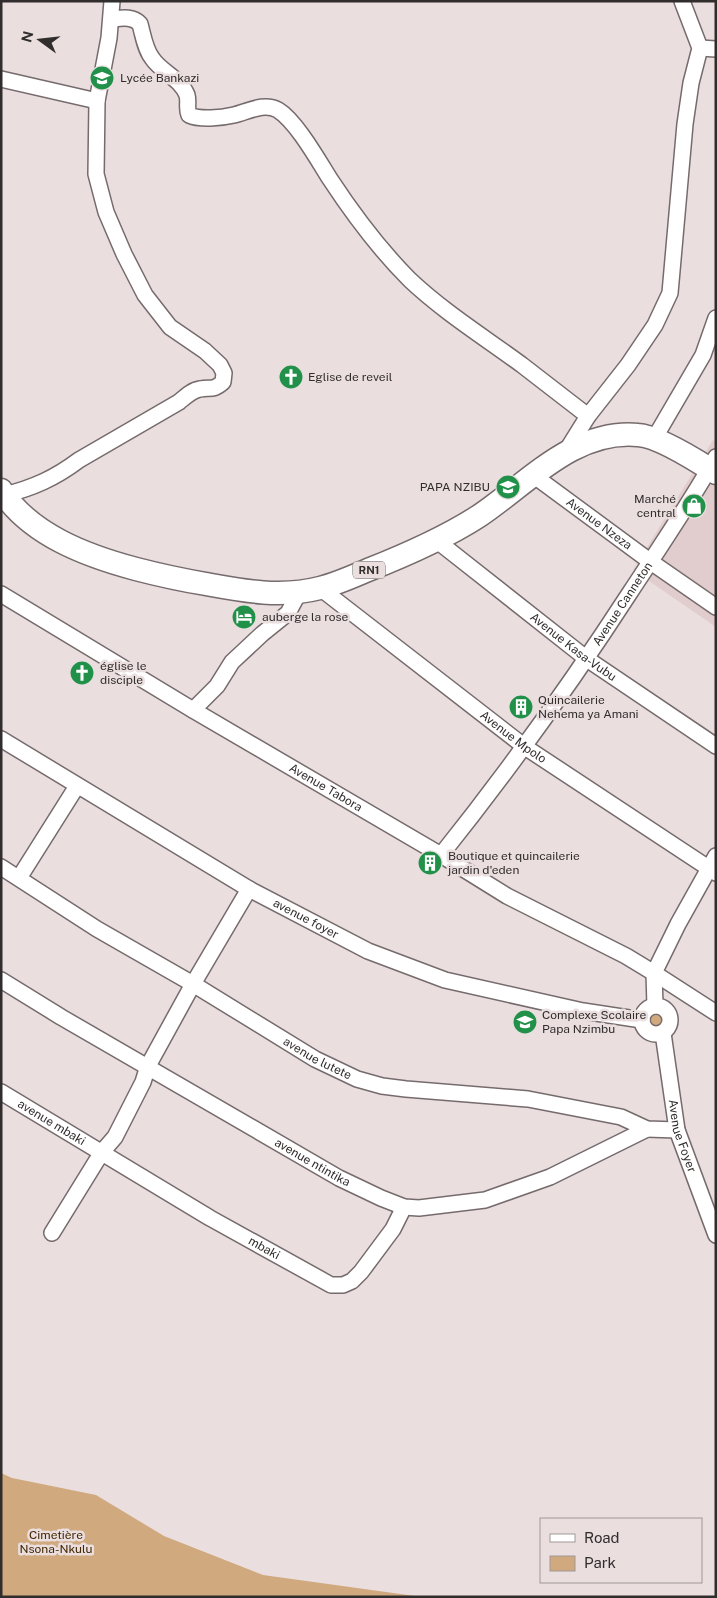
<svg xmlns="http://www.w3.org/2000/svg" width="717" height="1598" font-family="'Public Sans',sans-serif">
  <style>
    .built { fill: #e2cdce }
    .green { fill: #d0a97e }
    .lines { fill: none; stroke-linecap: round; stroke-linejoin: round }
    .minor-casing { stroke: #766b6c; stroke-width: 18 }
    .highway-casing { stroke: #766b6c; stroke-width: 25 }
    .minor { stroke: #fff; stroke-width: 15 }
    .highway { stroke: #fff; stroke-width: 22 }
    .labels { text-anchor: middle; stroke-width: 5; stroke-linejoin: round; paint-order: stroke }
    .shield { fill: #eadedf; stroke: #686262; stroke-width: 1 }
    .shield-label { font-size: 11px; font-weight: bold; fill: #312d2d }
    .poi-label { font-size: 12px; fill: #312d2d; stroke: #eadedf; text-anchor: start }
    .street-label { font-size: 12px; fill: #312d2d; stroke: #eadedf }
    .park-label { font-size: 12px; fill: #422700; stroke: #eadedf }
  </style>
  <rect width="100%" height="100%" fill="#eadedf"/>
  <path class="built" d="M713 440 716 442V627L633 570Z"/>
  <g class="green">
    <circle cx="657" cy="1020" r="7"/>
    <path d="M1 1473 12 1478 96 1495 164 1536 263 1575 422 1597H1Z"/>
  </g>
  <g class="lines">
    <defs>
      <g id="minor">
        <path d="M112 19C122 18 133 16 140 24 143 35 145 49 152 58 161 72 180 78 187 95 189 102 186 108 189 115 200 120 221 118 234 115 247 112 264 102 278 110 296 121 318 160 330 179 353 214 380 250 410 280 444 312 484 337 522 365 544 382 566 399 588 416"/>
        <path d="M700 48 716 49"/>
        <path d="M1 79 97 101"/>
        <path d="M654 439 703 355 716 318"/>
        <path d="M565 453 588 416 628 365 655 325 670 293 685 124 691 83 700 48 682 1"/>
        <path id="s1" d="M533 475 651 562 716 607"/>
        <path d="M4 495C33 488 55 478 79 460L179 402C185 397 192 390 200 389 211 387 213 391 223 382L224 373 220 365 205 351 170 327 145 295 124 254 106 212 96 174 97 101 109 38 112 1"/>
        <path id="s2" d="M436 540 587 659 716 746"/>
        <path id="s3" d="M320 588 525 747 716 873"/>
        <path id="s4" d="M1 594 193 710 441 855 507 896 626 956 654 973 655 1006"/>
        <path d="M193 710 217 686 232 662 262 634 288 613 295 600 294 593"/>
        <path id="s5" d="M1 739 249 889 368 951 445 980 583 1011 642 1020"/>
        <path id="s6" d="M441 855C509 770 572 682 631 591 660 547 690 503 716 457"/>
        <path d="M716 856 678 924 654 973 716 1013"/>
        <path id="s7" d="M1 867 97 929 193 984 315 1059 357 1079 382 1086 406 1089 528 1099 621 1117 647 1129 677 1130"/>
        <path d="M19 878 77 786"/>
        <path id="s8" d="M1 980 61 1017 339 1178 381 1198 404 1207 419 1208 485 1200 550 1177 647 1129"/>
        <circle cx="656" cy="1020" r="14"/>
        <path id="s9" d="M663 1033 677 1130 716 1235"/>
        <path id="s10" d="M1 1092 210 1218 331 1285H343L352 1281 361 1272 393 1229 404 1207"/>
        <path d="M52 1233 102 1152 115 1137 143 1082 148 1066 193 984 249 889"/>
      </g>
      <path id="highway" d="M1 490C30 535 87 556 136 569 159 575 182 580 206 584 244 591 281 598 320 588 336 584 352 577 368 570 406 555 445 538 479 516 527 484 574 429 638 435 658 436 699 462 716 473"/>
    </defs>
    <use href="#minor" class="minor-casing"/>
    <use href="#highway" class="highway-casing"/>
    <use href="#minor" class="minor"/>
    <use href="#highway" class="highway"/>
  </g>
  <defs>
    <symbol id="school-disc" viewBox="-11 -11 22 22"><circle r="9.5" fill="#21914a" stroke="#eadedf"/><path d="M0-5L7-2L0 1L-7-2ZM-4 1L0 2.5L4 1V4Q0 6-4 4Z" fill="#fff"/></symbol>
    <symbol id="church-disc" viewBox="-11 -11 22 22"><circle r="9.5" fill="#21914a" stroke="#eadedf"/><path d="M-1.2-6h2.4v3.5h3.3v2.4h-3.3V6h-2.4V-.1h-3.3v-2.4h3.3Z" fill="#fff"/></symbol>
    <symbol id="shop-disc" viewBox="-11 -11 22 22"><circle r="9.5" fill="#21914a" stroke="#eadedf"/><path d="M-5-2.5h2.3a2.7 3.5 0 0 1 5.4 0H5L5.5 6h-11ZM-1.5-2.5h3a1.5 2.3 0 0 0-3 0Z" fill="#fff"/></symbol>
    <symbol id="hotel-disc" viewBox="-11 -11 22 22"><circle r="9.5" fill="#21914a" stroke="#eadedf"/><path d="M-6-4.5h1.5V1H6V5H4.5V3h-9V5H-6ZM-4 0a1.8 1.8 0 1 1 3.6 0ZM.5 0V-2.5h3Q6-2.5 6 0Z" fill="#fff"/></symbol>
    <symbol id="building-disc" viewBox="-11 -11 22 22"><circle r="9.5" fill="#21914a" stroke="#eadedf"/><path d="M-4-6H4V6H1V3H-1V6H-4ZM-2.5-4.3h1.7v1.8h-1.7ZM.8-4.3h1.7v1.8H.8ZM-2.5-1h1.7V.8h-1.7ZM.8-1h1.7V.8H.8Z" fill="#fff"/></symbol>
  </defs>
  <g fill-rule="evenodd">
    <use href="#school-disc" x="88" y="64" width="28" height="28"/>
    <use href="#church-disc" x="277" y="363" width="28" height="28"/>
    <use href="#school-disc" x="494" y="473" width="28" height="28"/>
    <use href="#shop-disc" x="680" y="492" width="28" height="28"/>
    <use href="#hotel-disc" x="230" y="603" width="28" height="28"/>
    <use href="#church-disc" x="68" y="659" width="28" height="28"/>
    <use href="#building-disc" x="507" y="693" width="28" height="28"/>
    <use href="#building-disc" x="416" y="849" width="28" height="28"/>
    <use href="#school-disc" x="511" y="1008" width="28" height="28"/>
  </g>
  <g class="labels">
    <rect class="shield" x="353" y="561.5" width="32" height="17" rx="4"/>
    <g class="shield-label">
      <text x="369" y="574">RN1</text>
    </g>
    <g class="poi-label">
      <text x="120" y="82">Lycée Bankazi</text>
      <text x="308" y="381">Eglise de reveil</text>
      <text x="490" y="491" text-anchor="end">PAPA NZIBU</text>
      <text x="676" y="503" text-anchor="end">Marché<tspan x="676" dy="14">central</tspan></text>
      <text x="262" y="621">auberge la rose</text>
      <text x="100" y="670">église le<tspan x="100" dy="14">disciple</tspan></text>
      <text x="538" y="704">Quincailerie<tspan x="538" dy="14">Nehema ya Amani</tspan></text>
      <text x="448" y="860">Boutique et quincailerie<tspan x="448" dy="14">jardin d'eden</tspan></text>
      <text x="542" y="1019">Complexe Scolaire<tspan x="542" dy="14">Papa Nzimbu</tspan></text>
    </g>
    <g class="street-label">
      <text dy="4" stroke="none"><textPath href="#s1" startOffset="82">Avenue Nzeza</textPath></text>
      <text dy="4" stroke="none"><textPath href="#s6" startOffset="310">Avenue Canneton</textPath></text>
      <text dy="4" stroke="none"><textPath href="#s2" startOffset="174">Avenue Kasa-Vubu</textPath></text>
      <text dy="4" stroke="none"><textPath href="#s3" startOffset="244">Avenue Mpolo</textPath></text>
      <text dy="4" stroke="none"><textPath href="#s4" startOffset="378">Avenue Tabora</textPath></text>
      <text dy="4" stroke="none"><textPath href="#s5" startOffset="354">avenue foyer</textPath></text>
      <text dy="4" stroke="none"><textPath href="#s7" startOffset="370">avenue lutete</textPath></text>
      <text dy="4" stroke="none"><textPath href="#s10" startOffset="59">avenue mbaki</textPath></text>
      <text dy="4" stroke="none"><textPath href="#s9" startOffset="105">Avenue Foyer</textPath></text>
      <text dy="4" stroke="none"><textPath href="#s8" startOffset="361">avenue ntintika</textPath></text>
      <text dy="4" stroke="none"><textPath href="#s10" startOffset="306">mbaki</textPath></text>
    </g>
    <g class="park-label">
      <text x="56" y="1539">Cimetière<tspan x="56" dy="14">Nsona-Nkulu</tspan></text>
    </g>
  </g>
  <rect width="717" height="1598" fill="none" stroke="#312d2d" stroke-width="5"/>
  <rect x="540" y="1518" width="162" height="65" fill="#eadedf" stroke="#a09798"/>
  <rect x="550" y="1534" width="25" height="8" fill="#ffffff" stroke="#a09798"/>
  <text x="584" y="1543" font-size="15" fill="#312d2d">Road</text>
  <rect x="550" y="1556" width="25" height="15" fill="#d0a97e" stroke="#a09798"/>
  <text x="584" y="1568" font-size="15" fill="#312d2d">Park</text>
  <g transform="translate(40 40) rotate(285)" stroke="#eadedf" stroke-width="4" paint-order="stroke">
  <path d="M0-4L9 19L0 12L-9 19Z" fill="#312d2d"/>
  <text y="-8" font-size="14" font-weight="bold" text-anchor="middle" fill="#312d2d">N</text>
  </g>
</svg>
